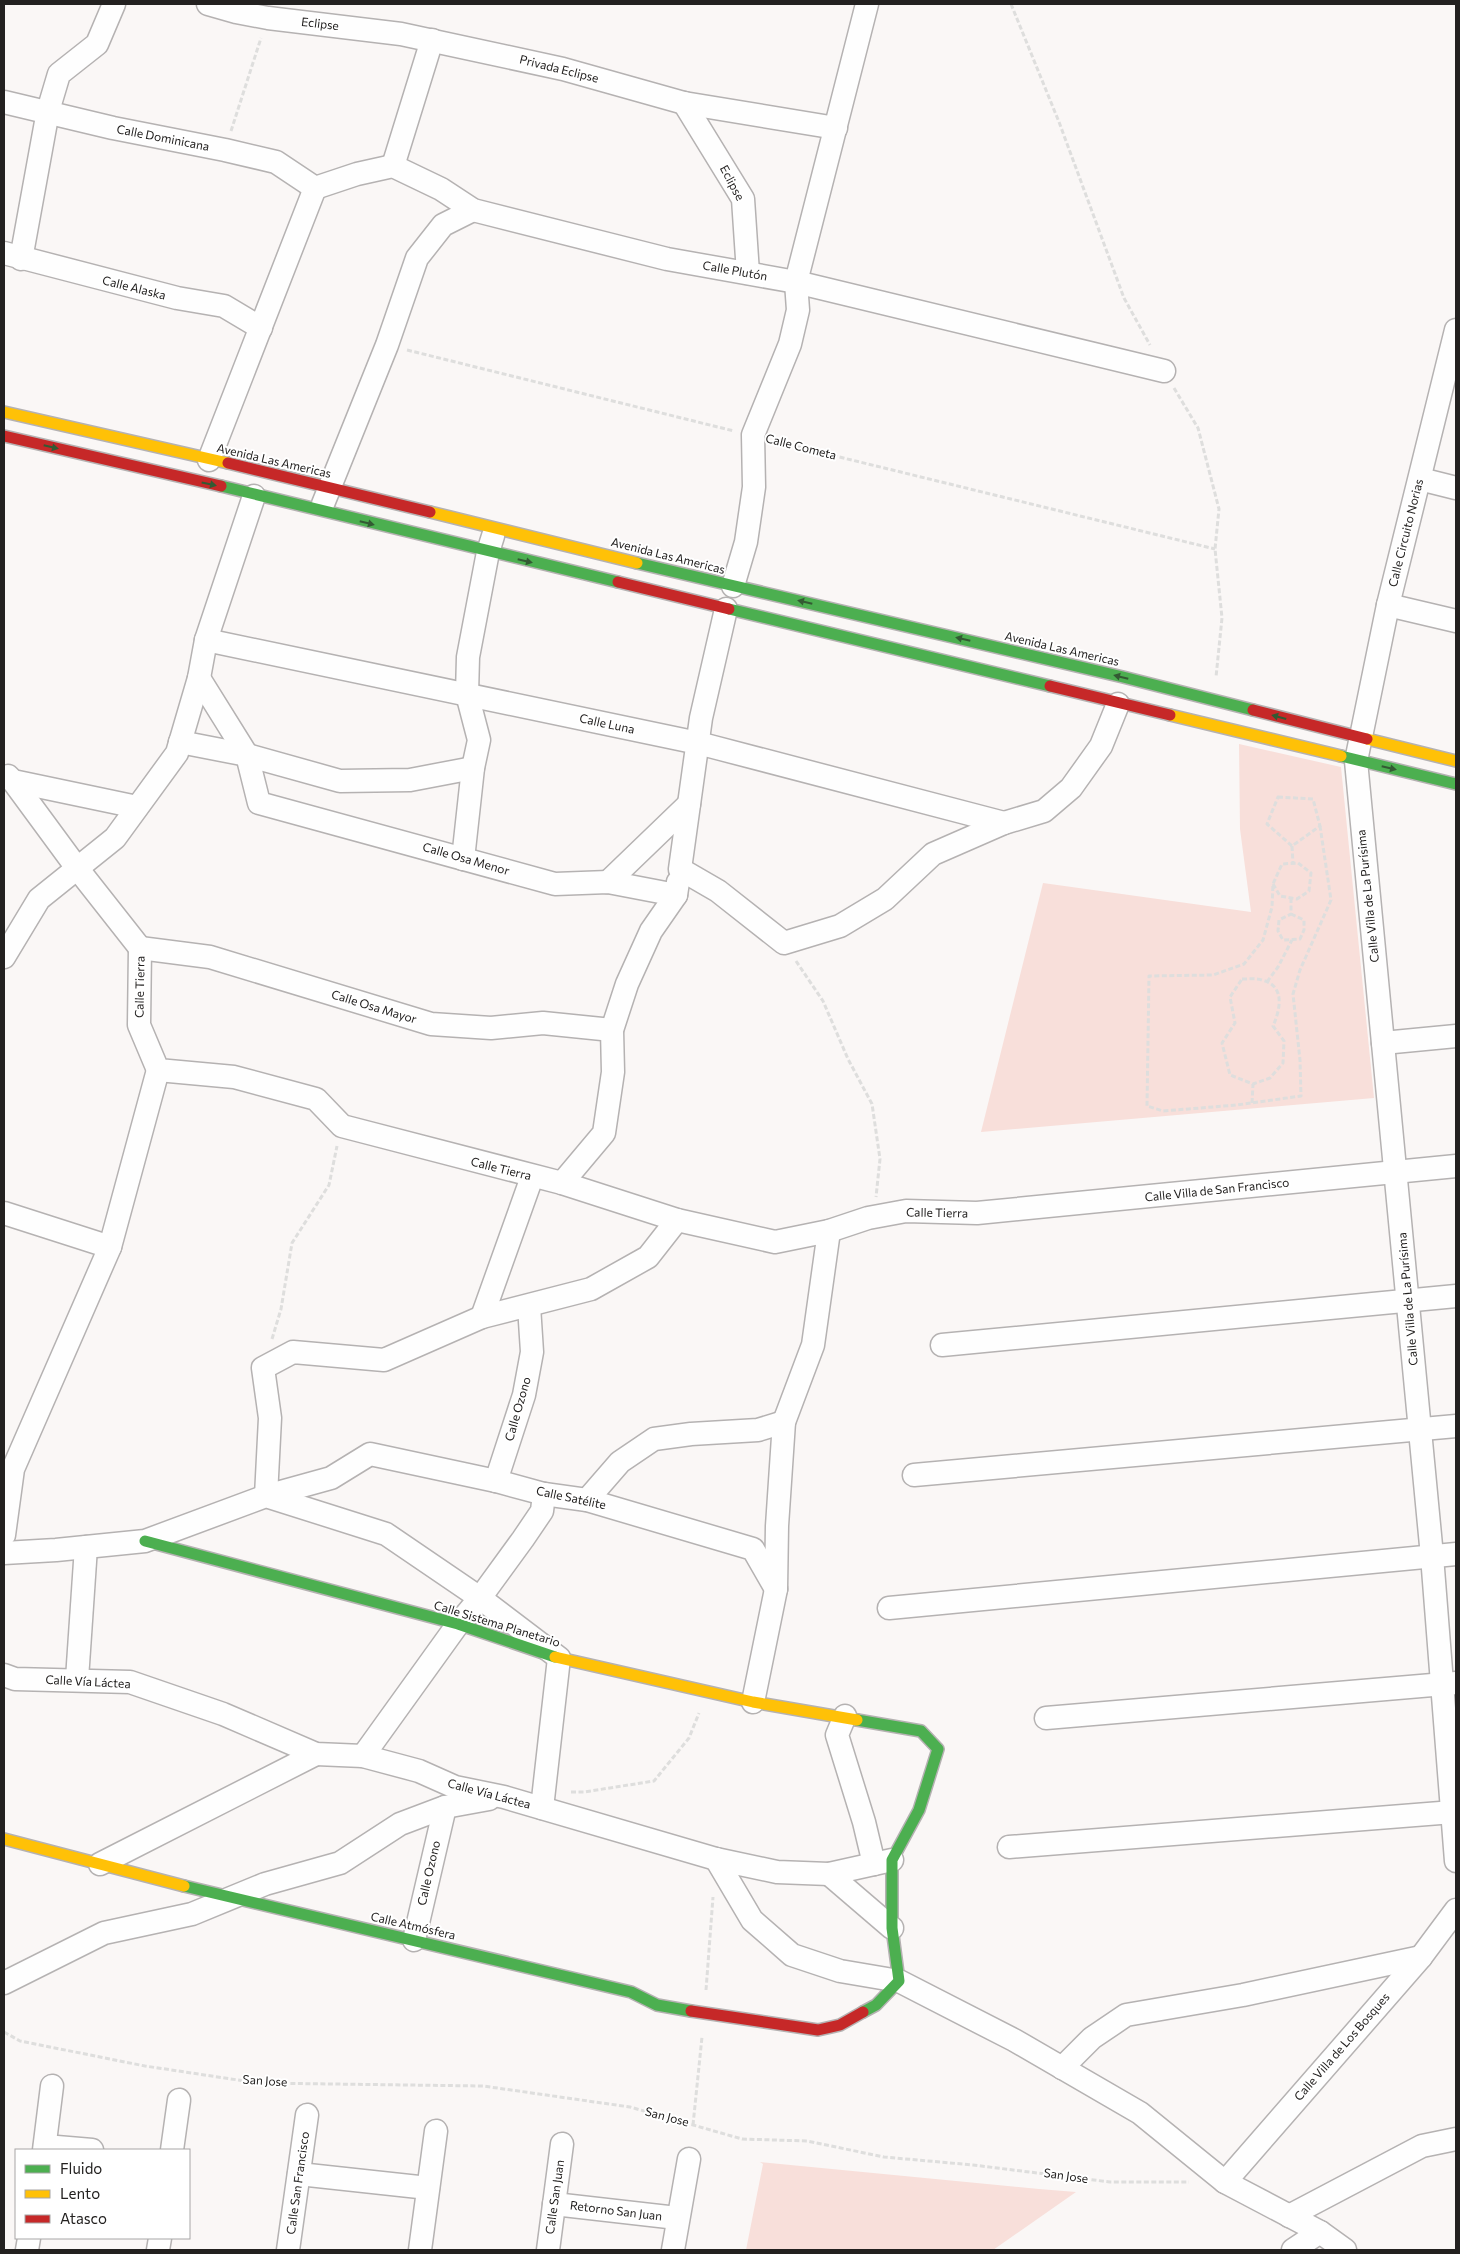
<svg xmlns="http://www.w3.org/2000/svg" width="1460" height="2254" font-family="Commissioner,sans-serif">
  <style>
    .green { fill: #f8dfda }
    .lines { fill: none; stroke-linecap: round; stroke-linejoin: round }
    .street-casing { stroke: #b5b2b2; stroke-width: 25 }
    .fast-casing { stroke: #b5b2b2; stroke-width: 14 }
    .slow-casing { stroke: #b5b2b2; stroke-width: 14 }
    .jam-casing { stroke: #b5b2b2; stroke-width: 14 }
    .path { stroke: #dededd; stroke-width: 3; stroke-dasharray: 5 2.5; stroke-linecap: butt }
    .street { stroke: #fefefe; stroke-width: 22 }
    .fast { stroke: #4caf50; stroke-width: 11 }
    .slow { stroke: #ffc107; stroke-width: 11 }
    .jam { stroke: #c62828; stroke-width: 11 }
    .oneway { fill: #335a33 }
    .labels { text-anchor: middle; stroke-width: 4; stroke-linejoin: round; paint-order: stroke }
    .street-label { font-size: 12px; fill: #232120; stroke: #fff }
  </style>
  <rect width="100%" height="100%" fill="#faf7f6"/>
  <g class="green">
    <path d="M1239 744 1341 767 1374 1098 981 1132 1043 883 1251 912 1240 829Z"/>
    <path d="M760 2162 1039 2189 1076 2192 993 2250H746L763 2164Z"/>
  </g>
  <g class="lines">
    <defs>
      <g id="street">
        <path d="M208 4 236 12 268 18 401 34 563 69 684 103 836 128"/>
        <path d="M4 102 113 128 225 150 276 162 315 188"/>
        <path d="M684 103 743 199 748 273"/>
        <path d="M393 166 432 40"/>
        <path d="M315 188 357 174 393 166 441 189 473 210 667 259 796 282 1164 371"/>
        <path d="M4 253 177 298 224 306 261 328"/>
        <path d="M21 259 48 111 59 74 97 44 114 4"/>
        <path d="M1456 330 1388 605 1356 761 1432 1556 1456 1861"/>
        <path d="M209 460 315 188"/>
        <path d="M1420 479 1456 488"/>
        <path d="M323 504 387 345 417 258 443 225 473 210"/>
        <path d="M733 586 746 542 754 487 753 435 790 344 798 310 796 282 867 4"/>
        <path d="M1388 605 1456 621"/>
        <path d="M726 609 701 718 680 869 718 891 784 943 840 926 885 899 933 854 1004 823 1044 811 1071 788 1101 746 1118 704"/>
        <path d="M206 640 698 743 1004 823"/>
        <path d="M199 678 247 755 259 803 555 884 608 882 676 895"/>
        <path d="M180 742 247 755 340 781 410 780 473 768"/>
        <path d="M8 776 13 781 137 807"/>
        <path d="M13 781 77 868 140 948"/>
        <path d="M463 859 473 768 479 740 467 694 468 657 488 552 493 536"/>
        <path d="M608 882 689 804"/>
        <path d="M140 948 139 1025 158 1070 234 1077 316 1099 342 1126 562 1183 677 1220 775 1242 829 1231 868 1218 906 1211 977 1213 1456 1166"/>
        <path d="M140 948 210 957 431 1024 491 1028 543 1023 612 1030"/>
        <path d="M4 957 39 899 115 838 177 753 199 678 206 640 254 496"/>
        <path d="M1383 1043 1456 1036"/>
        <path d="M562 1183 604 1133 613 1072 612 1030 627 984 651 931 676 895 678 882"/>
        <path d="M4 1213 110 1247"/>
        <path d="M677 1220 648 1257 591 1289 482 1317 384 1360 293 1352 263 1368 270 1418 266 1496 331 1478 370 1454 496 1481 544 1494 587 1500 753 1549 776 1589"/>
        <path d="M482 1317 532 1177"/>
        <path d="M942 1345 1456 1296"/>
        <path d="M914 1475 1456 1426"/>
        <path d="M496 1481 524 1395 532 1352 529 1306"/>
        <path d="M587 1500 620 1462 654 1439 691 1434 758 1430 784 1422"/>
        <path d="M4 1535 13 1469 110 1247 158 1070"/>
        <path d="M4 1553 56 1550 145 1541 266 1496 386 1534 480 1598 559 1658 542 1808"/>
        <path d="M889 1608 1456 1554"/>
        <path d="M4 1675 15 1679 130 1682 223 1714 316 1754 363 1756 419 1771 455 1787 504 1797 716 1859 777 1872 829 1874 892 1860"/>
        <path d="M77 1679 86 1547"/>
        <path d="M753 1702 776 1589 777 1526 784 1422 813 1345 829 1231"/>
        <path d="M845 1716 837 1735 864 1822 874 1864"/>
        <path d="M1046 1718 1456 1683"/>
        <path d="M363 1756 458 1624 480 1598 523 1539 542 1511 544 1494"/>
        <path d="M1009 1847 1453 1812"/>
        <path d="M716 1859 752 1920 792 1955 840 1971 899 1981 1014 2040 1140 2113 1225 2182 1320 2232 1345 2250"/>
        <path d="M100 1864 316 1754"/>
        <path d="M829 1874 892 1928"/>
        <path d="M414 1940 445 1807"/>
        <path d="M4 1983 104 1933 192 1914 265 1884 340 1863 400 1824 445 1807 489 1799"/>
        <path d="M1062 2068 1092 2038 1126 2015 1243 1995 1421 1957"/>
        <path d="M45 2146 92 2150"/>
        <path d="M44 2150 52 2086"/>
        <path d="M172 2150 179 2100"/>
        <path d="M299 2174 428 2188"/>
        <path d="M1225 2182 1421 1957 1456 1910"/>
        <path d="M554 2204 677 2218"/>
        <path d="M1289 2216 1422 2146 1456 2139"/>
        <path d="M27 2250 29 2238"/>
        <path d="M158 2250 160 2238"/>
        <path d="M288 2250 307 2115"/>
        <path d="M420 2250 436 2131"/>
        <path d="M548 2250 562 2144"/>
        <path d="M673 2250 689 2159"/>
        <path d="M1293 2250 1320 2232"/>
      </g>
      <g id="fast">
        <path d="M221 486 618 582"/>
        <path d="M637 563 1123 677 1253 710"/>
        <path d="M729 609 1050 686"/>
        <path d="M1341 756 1456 784"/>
        <path d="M145 1541 458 1624 555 1657"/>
        <path d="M857 1720 921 1731 938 1749 919 1810 892 1860V1928L899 1981 876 2005 863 2012"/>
        <path d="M184 1886 631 1992 657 2005 691 2011"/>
      </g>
      <g id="slow">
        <path d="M4 412 228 463"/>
        <path d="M430 512 637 563"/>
        <path d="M1170 715 1341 756"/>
        <path d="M1367 739 1456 761"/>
        <path d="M555 1657 753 1702 857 1720"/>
        <path d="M4 1839 184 1886"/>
      </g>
      <g id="jam">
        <path d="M4 436 221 486"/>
        <path d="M228 463 430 512"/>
        <path d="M618 582 729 609"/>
        <path d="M1050 686 1170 715"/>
        <path d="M1253 710 1367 739"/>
        <path d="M691 2011 818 2030 840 2025 863 2012"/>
      </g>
    </defs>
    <use href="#street" class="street-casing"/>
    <use href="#fast" class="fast-casing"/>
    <use href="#slow" class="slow-casing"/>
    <use href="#jam" class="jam-casing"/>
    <g class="path">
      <path d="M1011 4 1059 122 1124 298 1150 345"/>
      <path d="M231 131 261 38"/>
      <path d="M407 350 734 431"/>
      <path d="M1174 388 1198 428 1219 509 1215 549 1222 618 1216 677"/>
      <path d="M774 441 1215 549"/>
      <path d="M1278 797 1313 799 1320 826 1292 846 1267 824Z"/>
      <path d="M1292 846 1293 863"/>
      <path d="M1273 884 1280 896 1297 899 1309 891 1311 873 1298 863 1282 864 1273 884 1272 907 1263 940 1244 964 1213 975 1149 976 1147 1106 1163 1111 1237 1105 1301 1096 1300 1060 1293 994 1300 970 1331 900 1320 826"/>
      <path d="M1291 898V914"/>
      <path d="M1291 914 1304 920V930L1300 939 1283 940 1278 931 1279 920Z"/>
      <path d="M796 961 823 1001 848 1059 872 1104 880 1159 876 1197"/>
      <path d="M1242 979C1249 979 1256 978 1262 980 1286 986 1280 1010 1273 1026L1284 1041 1283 1063 1270 1078 1253 1084 1230 1075 1222 1043 1235 1023 1230 997Z"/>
      <path d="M1267 982 1278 967 1292 940"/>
      <path d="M1252 1103 1253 1084"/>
      <path d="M272 1339 281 1309 292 1243 329 1185 337 1146"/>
      <path d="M571 1792H584L654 1781 689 1738 699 1713"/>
      <path d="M706 1990 713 1897"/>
      <path d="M4 2032 20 2041 145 2066 258 2083 483 2086 630 2107 742 2139 807 2141 884 2157 973 2165 1110 2182H1189"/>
      <path d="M693 2125 702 2037"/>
    </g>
    <use href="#street" class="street"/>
    <use href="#fast" class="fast"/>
    <use href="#slow" class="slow"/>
    <use href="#jam" class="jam"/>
  </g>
  <defs><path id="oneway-solid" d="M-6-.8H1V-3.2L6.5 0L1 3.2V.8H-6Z" transform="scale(1.25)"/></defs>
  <g class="oneway">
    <use href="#oneway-solid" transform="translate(51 447) rotate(13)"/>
    <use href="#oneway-solid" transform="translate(209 484) rotate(12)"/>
    <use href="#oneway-solid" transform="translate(367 523) rotate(14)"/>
    <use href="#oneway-solid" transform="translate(525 561) rotate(13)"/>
    <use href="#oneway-solid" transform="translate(805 602) rotate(-167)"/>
    <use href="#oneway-solid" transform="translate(963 639) rotate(-167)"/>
    <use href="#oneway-solid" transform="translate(1121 677) rotate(-166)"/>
    <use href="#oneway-solid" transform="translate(1279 717) rotate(-165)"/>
    <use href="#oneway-solid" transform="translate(1389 768) rotate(13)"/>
  </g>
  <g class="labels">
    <g class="street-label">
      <text transform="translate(320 24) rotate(7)" y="4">Eclipse</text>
      <text transform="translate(559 69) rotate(14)" y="4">Privada Eclipse</text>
      <text transform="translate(163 138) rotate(11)" y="4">Calle Dominicana</text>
      <text transform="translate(732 183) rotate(62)" y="4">Eclipse</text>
      <text transform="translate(735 271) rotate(10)" y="4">Calle Plutón</text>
      <text transform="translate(134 288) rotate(14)" y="4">Calle Alaska</text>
      <text transform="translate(801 447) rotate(14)" y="4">Calle Cometa</text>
      <text transform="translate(274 461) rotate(13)" y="4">Avenida Las Americas</text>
      <text transform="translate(1406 533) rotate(-76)" y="4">Calle Circuito Norias</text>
      <text transform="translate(668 556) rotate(14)" y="4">Avenida Las Americas</text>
      <text transform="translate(1062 649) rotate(13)" y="4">Avenida Las Americas</text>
      <text transform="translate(607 724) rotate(12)" y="4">Calle Luna</text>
      <text transform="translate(466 859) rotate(16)" y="4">Calle Osa Menor</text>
      <text transform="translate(1368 896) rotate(-96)" y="4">Calle Villa de La Purísima</text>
      <text transform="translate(140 987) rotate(-89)" y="4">Calle Tierra</text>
      <text transform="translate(374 1007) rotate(17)" y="4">Calle Osa Mayor</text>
      <text transform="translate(501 1169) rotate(14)" y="4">Calle Tierra</text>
      <text transform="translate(1217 1190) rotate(-6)" y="4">Calle Villa de San Francisco</text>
      <text transform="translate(937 1213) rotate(1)" y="4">Calle Tierra</text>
      <text transform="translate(1408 1299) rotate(-95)" y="4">Calle Villa de La Purísima</text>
      <text transform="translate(518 1409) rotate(-74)" y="4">Calle Ozono</text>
      <text transform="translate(571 1498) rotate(12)" y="4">Calle Satélite</text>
      <text transform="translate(497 1624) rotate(17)" y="4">Calle Sistema Planetario</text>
      <text transform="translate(88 1682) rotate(3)" y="4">Calle Vía Láctea</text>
      <text transform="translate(489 1794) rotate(15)" y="4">Calle Vía Láctea</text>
      <text transform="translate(429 1873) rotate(-77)" y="4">Calle Ozono</text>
      <text transform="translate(413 1926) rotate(13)" y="4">Calle Atmósfera</text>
      <text transform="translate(1342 2047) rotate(-49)" y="4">Calle Villa de Los Bosques</text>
      <text transform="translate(265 2081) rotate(4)" y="4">San Jose</text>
      <text transform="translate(667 2117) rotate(15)" y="4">San Jose</text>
      <text transform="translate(1066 2176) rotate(8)" y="4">San Jose</text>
      <text transform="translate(298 2183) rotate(-82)" y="4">Calle San Francisco</text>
      <text transform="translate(555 2197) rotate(-82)" y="4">Calle San Juan</text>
      <text transform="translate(616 2211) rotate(7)" y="4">Retorno San Juan</text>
    </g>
  </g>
  <rect width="1460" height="2254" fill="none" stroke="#232120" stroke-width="10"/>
  <rect x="15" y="2149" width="175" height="90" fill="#ffffff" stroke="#a7a6a6"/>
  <rect x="25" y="2165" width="25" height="8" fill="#4caf50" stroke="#a7a6a6"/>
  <text x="60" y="2174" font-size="15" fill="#232120">Fluido</text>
  <rect x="25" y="2190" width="25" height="8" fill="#ffc107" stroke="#a7a6a6"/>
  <text x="60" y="2199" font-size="15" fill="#232120">Lento</text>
  <rect x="25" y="2215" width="25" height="8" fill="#c62828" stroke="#a7a6a6"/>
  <text x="60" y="2224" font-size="15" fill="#232120">Atasco</text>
</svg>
